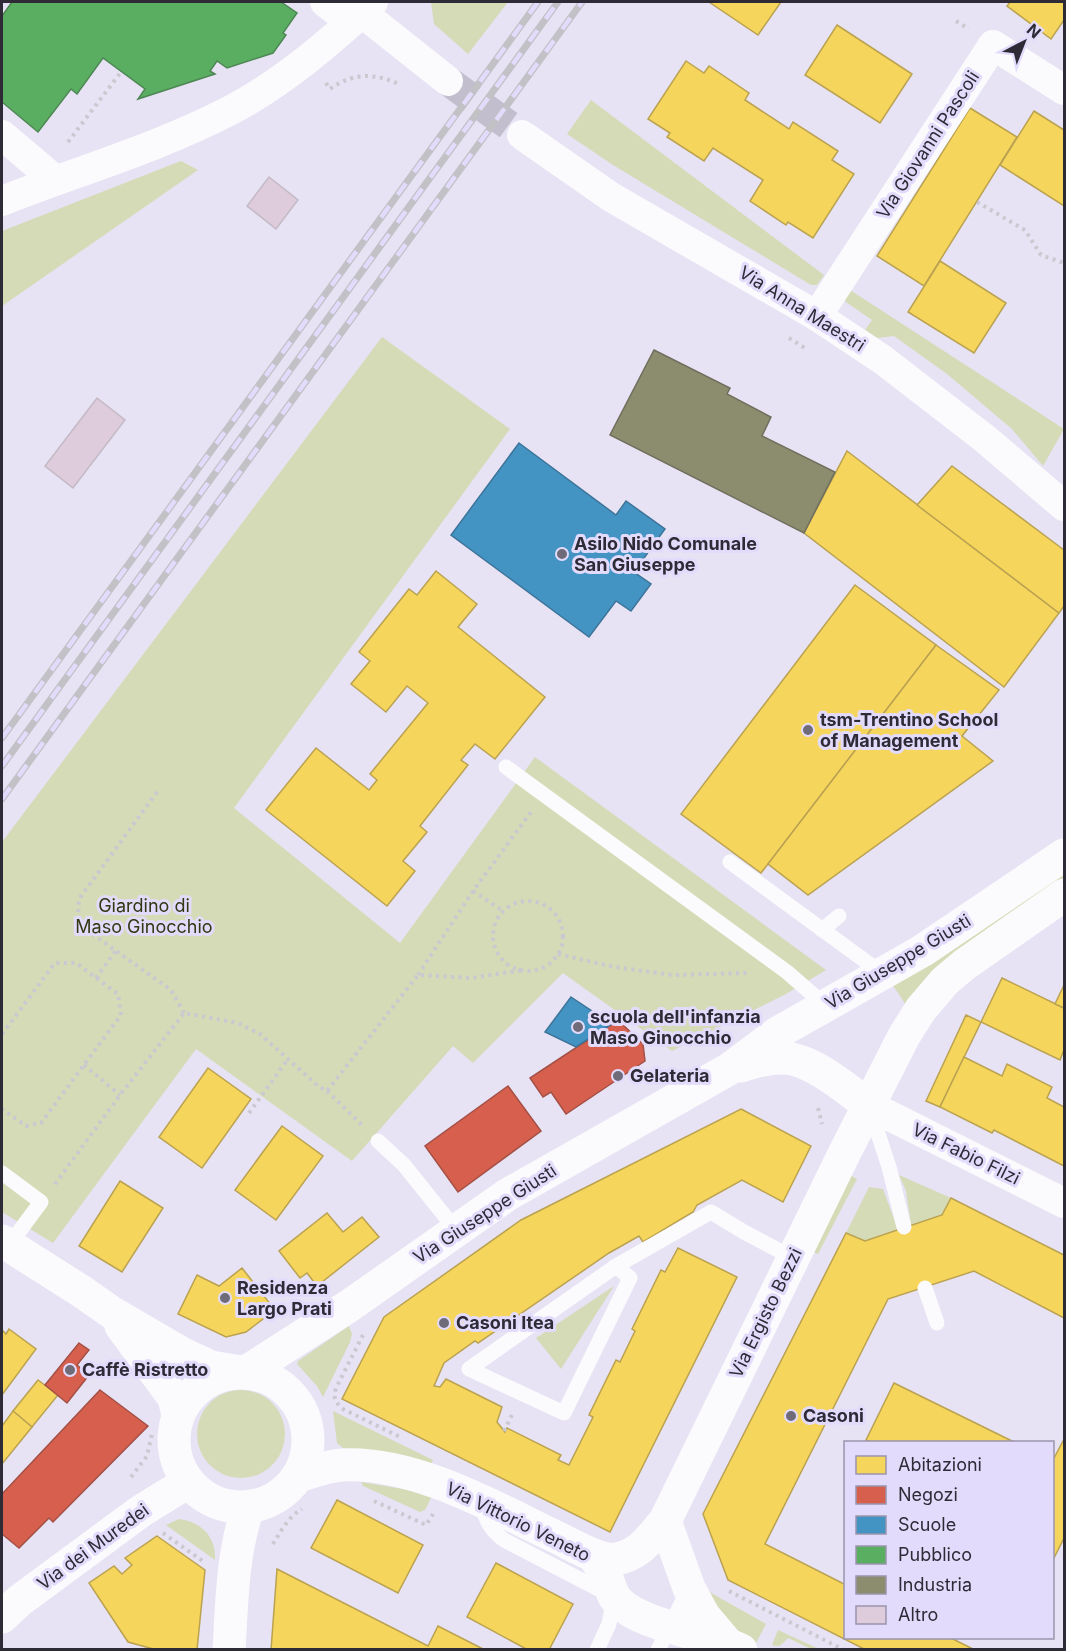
<svg xmlns="http://www.w3.org/2000/svg" width="1066" height="1651" font-family="Inter,sans-serif">
  <style>
    .green { fill: #d5dbb6 }
    .homes { fill: #f6d55c; stroke: #baa251; stroke-width: 1.5 }
    .shops { fill: #d6604d; stroke: #a45046; stroke-width: 1.5 }
    .schools { fill: #4393c3; stroke: #3d7499; stroke-width: 1.5 }
    .public { fill: #5aae61; stroke: #4d8754; stroke-width: 1.5 }
    .industry { fill: #8c8c6e; stroke: #706f5e; stroke-width: 1.5 }
    .building { fill: #decbdb; stroke: #c3bac5; stroke-width: 1.5 }
    .lines { fill: none; stroke-linecap: round; stroke-linejoin: round }
    .minor-tunnel { stroke: #c2bece; stroke-width: 30; stroke-dasharray: 30 15; stroke-linecap: butt }
    .path { stroke: #cac8d0; stroke-width: 4; stroke-dasharray: 3 4.5; stroke-linecap: butt }
    .service { stroke: #fbfbfd; stroke-width: 15 }
    .minor { stroke: #fbfbfd; stroke-width: 30 }
    .tertiary { stroke: #fbfbfd; stroke-width: 33 }
    .rail-casing { stroke: #c2c1c6; stroke-width: 7 }
    .rail { stroke: #e3dbfc; stroke-width: 4.5; stroke-dasharray: 14; stroke-linecap: butt }
    .poi-dot { fill: #6f6b79; stroke: #e3dbfc; stroke-width: 2 }
    .labels { text-anchor: middle; stroke-width: 6; stroke-linejoin: round; paint-order: stroke }
    .street-label { font-size: 18px; fill: #2e2b37; stroke: #e3dbfc }
    .poi-label { font-size: 18px; font-weight: bold; fill: #2e2b37; stroke: #e3dbfc; text-anchor: start }
    .park-label { font-size: 18px; fill: #323812; stroke: #e3dbfc }
  </style>
  <rect width="100%" height="100%" fill="#e7e3f4"/>
  <g class="green">
    <path d="M431 2H508L468 54 434 24Z"/>
    <path d="M591 100 824 275 817 285H811L613 165 567 134Z"/>
    <path d="M181 161 198 170 2 306V231Z"/>
    <path d="M850 290 1064 429 1043 466 1012 429 947 374 894 336 877 338 865 330 872 320 843 300Z"/>
    <path d="M382 337 510 429 234 808 400 943 535 757 826 970 786 994 672 1051 563 973 473 1063 453 1046 352 1161 196 1049 53 1243 2 1212V842Z"/>
    <path d="M1064 868V882L908 1008 892 984Z"/>
    <path d="M850 1175 857 1179 818 1254 811 1251Z"/>
    <path d="M899 1175 951 1198 942 1215 911 1225 906 1191Z"/>
    <path d="M869 1187 883 1189 898 1230 865 1241 846 1233Z"/>
    <path d="M614 1286 561 1369 536 1338Z"/>
    <path d="M349 1326 352 1334 350 1342 323 1397 317 1386 297 1364 298 1361Z"/>
    <circle cx="241" cy="1434" r="44"/>
    <path d="M333 1411 433 1460 429 1470 366 1452 343 1448 337 1443Z"/>
    <path d="M361 1482 433 1494 425 1510 420 1512 363 1486Z"/>
    <path d="M179 1519C202 1522 216 1537 215 1560L166 1525Z"/>
    <path d="M704 1589 766 1624 756 1643 727 1625Z"/>
    <path d="M778 1630 819 1649H811L788 1638C782 1644 780 1648 772 1645Z"/>
  </g>
  <g class="homes">
    <path d="M709 2H781L758 35Z"/>
    <path d="M1010 2H1064V20L1051 39 1007 6Z"/>
    <path d="M837 25 912 74 880 123 805 75Z"/>
    <path d="M686 61 704 73 709 66 749 93 745 100 789 129 793 122 838 151 832 160 854 174 813 238 788 222 786 225 750 201 763 180 713 148 704 161 667 137 670 133 648 119Z"/>
    <path d="M970 108 1017 137 924 286 877 256Z"/>
    <path d="M1034 111 1064 130V206L1000 165Z"/>
    <path d="M940 261 1006 303 974 353 908 312Z"/>
    <path d="M847 451 1059 613 1004 687 804 533Z"/>
    <path d="M952 466 1064 550V606L1059 613 917 505Z"/>
    <path d="M436 571 477 604 458 627 545 697 495 759 475 744 461 760 468 765 420 826 427 832 403 861 415 871 387 906 266 810 316 748 369 790 377 780 370 774 428 703 407 686 386 712 351 684 370 661 359 652 409 589 417 595Z"/>
    <path d="M855 585 936 645 761 873 681 814Z"/>
    <path d="M936 645 999 690 962 736 993 761 808 895 768 864Z"/>
    <path d="M1002 978 1064 1008V1050L1060 1060 981 1022Z"/>
    <path d="M1064 985V1008L1055 1004Z"/>
    <path d="M966 1015 981 1022 940 1107 926 1101Z"/>
    <path d="M964 1057 1002 1076 1007 1064 1052 1087 1047 1098 1064 1107V1166L994 1130 992 1133 940 1107Z"/>
    <path d="M208 1068 251 1099 202 1168 159 1137Z"/>
    <path d="M741 1109 811 1146 783 1202 742 1180 697 1205 693 1212 643 1242 639 1236 609 1253 478 1343 475 1341 444 1363 434 1386 440 1387 446 1379 502 1407 497 1422 505 1432 507 1428 561 1455 558 1460 569 1465 593 1417 589 1415 616 1360 620 1362 635 1331 632 1329 661 1270 665 1272 678 1248 737 1277 610 1532 342 1399 384 1317 521 1220Z"/>
    <path d="M282 1126 323 1156 276 1220 235 1190Z"/>
    <path d="M120 1181 163 1208 122 1272 79 1246Z"/>
    <path d="M951 1198 1064 1255V1318L974 1271 888 1299 765 1544 846 1585V1638H951L975 1650H866L728 1580 703 1514 846 1233 865 1241 942 1215Z"/>
    <path d="M327 1213 343 1232 362 1217 379 1237 317 1286 307 1273 300 1278 279 1251Z"/>
    <path d="M242 1268 275 1310 246 1332 226 1337 178 1314 197 1275 219 1286Z"/>
    <path d="M9 1329 36 1349 2 1395V1330L6 1334Z"/>
    <path d="M38 1380 58 1395 32 1427 13 1411Z"/>
    <path d="M894 1383 1014 1442H872L866 1440Z"/>
    <path d="M13 1411 32 1427 2 1464V1426Z"/>
    <path d="M1064 1439V1538L1052 1562V1462Z"/>
    <path d="M337 1500 423 1545 398 1593 311 1548Z"/>
    <path d="M157 1536 205 1570 197 1650H157L128 1642 89 1583 114 1566 122 1574 132 1565 125 1558Z"/>
    <path d="M496 1563 573 1604 549 1650H528L467 1617Z"/>
    <path d="M277 1569 428 1646 438 1626 485 1650H271Z"/>
  </g>
  <g class="shops">
    <path d="M618 1020 643 1044 645 1061 566 1114 551 1092 543 1097 530 1078Z"/>
    <path d="M508 1086 541 1131 458 1192 425 1146Z"/>
    <path d="M79 1343 89 1350 77 1365 89 1375 67 1403 45 1385Z"/>
    <path d="M100 1390 148 1426 53 1522 49 1518 19 1548 2 1534V1494Z"/>
  </g>
  <g class="schools">
    <path d="M519 443 616 515 626 501 665 529 634 572 651 584 631 611 616 601 589 637 451 535Z"/>
    <path d="M571 997 607 1021 618 1020 576 1047 545 1032Z"/>
  </g>
  <path class="public" d="M12 2H281L297 13 283 33 286 35 273 53 227 68 217 61 210 71 215 74 138 99 145 89 103 58 77 94 71 89 38 132 2 102V16Z"/>
  <path class="industry" d="M654 350 730 388 727 394 771 417 762 436 835 472 804 533 610 435Z"/>
  <g class="building">
    <path d="M269 177 298 200 276 229 247 206Z"/>
    <path d="M97 398 125 420 73 488 45 466Z"/>
  </g>
  <g class="lines">
    <path class="minor-tunnel" d="M448 81 522 135"/>
    <g class="path">
      <path d="M956 21 969 29"/>
      <path d="M326 83 330 89C354 72 375 73 401 85"/>
      <path d="M68 142 121 72"/>
      <path d="M977 202 1025 230 1041 255 1064 263"/>
      <path d="M789 338 808 350"/>
      <path d="M157 792 79 899 78 916 91 933 171 990 184 1013"/>
      <path d="M473 891 503 911"/>
      <circle cx="528" cy="936" r="35"/>
      <path d="M558 954 614 967 673 975 747 973"/>
      <path d="M418 975 473 891 531 812"/>
      <path d="M96 978 117 949"/>
      <path d="M2 1034 55 963H76L118 994 121 1015 41 1123 26 1126 2 1109"/>
      <path d="M84 1065 120 1095"/>
      <path d="M327 1091 363 1126"/>
      <path d="M818 1108 822 1124"/>
      <path d="M249 1113 288 1059"/>
      <path d="M55 1184 120 1095 184 1013 238 1023 260 1034 318 1086 327 1091 418 975 471 978 523 970"/>
      <path d="M363 1335 336 1388C333 1398 335 1402 343 1409L400 1437"/>
      <path d="M504 1431 512 1415"/>
      <path d="M131 1477 147 1456 152 1434"/>
      <path d="M374 1501 426 1525 433 1514"/>
      <path d="M163 1533 204 1562"/>
      <path d="M273 1544C281 1531 289 1516 302 1509"/>
      <path d="M729 1591 844 1650"/>
    </g>
    <g class="service">
      <path d="M506 767 787 972 826 1006"/>
      <path d="M730 862 883 974"/>
      <path d="M822 930 839 916"/>
      <path d="M870 1109 889 1167 904 1227"/>
      <path d="M378 1141 404 1165 456 1230"/>
      <path d="M2 1173 41 1202 9 1245"/>
      <path d="M616 1266 630 1278 564 1413 469 1369 616 1266 711 1212 744 1232 793 1258"/>
      <path d="M925 1288 937 1323"/>
      <path d="M481 1503C486 1520 490 1530 504 1540L614 1597 609 1624 597 1650"/>
      <path d="M658 1650 689 1588"/>
    </g>
    <g class="minor">
      <path d="M325 2 351 22"/>
      <path d="M361 12 448 81"/>
      <path d="M2 135 55 180"/>
      <path d="M522 135 611 197 817 316 883 360 984 438 1064 506"/>
      <path d="M2 201C78 171 158 148 231 110 283 83 331 42 373 2"/>
      <path d="M817 316 993 45 1064 90"/>
      <path d="M868 1105 1064 1203"/>
    </g>
    <g class="tertiary">
      <path d="M741 1066C754 1062 768 1057 783 1058 810 1058 847 1089 868 1105"/>
      <path d="M2 1241 81 1291 111 1312 183 1354 211 1367 241 1372"/>
      <path d="M121 1326 174 1398 178 1415"/>
      <path d="M246 1372 349 1306 507 1195 731 1068 779 1032 922 951 1064 855"/>
      <circle cx="241" cy="1440" r="67"/>
      <path d="M298 1476C312 1472 327 1466 342 1465 413 1461 494 1507 556 1537 571 1544 600 1562 616 1559 640 1555 649 1539 665 1521L844 1154 904 1036 921 1009 945 981 964 965 1064 895"/>
      <path d="M665 1521 689 1588 704 1616 726 1642"/>
      <path d="M593 1555C597 1561 602 1568 605 1574 609 1581 610 1589 614 1596 631 1625 709 1633 741 1650"/>
      <path d="M2 1617 19 1601 141 1511 188 1482"/>
      <path d="M229 1650C232 1602 232 1554 248 1508"/>
    </g>
    <defs>
      <g id="rail">
        <path d="M2 738 538 2"/>
        <path d="M2 766 558 2"/>
        <path d="M2 799 582 2"/>
      </g>
    </defs>
    <use href="#rail" class="rail-casing"/>
    <use href="#rail" class="rail"/>
  </g>
  <g class="poi-dot">
    <circle cx="562" cy="554" r="6"/>
    <circle cx="808" cy="730" r="6"/>
    <circle cx="578" cy="1027" r="6"/>
    <circle cx="618" cy="1076" r="6"/>
    <circle cx="225" cy="1298" r="6"/>
    <circle cx="444" cy="1323" r="6"/>
    <circle cx="70" cy="1370" r="6"/>
    <circle cx="791" cy="1416" r="6"/>
  </g>
  <g class="labels">
    <g class="street-label">
      <text transform="translate(928 145) rotate(-57)" y="6">Via Giovanni Pascoli</text>
      <text transform="translate(802 309) rotate(32)" y="6">Via Anna Maestri</text>
      <text transform="translate(898 962) rotate(-31)" y="6">Via Giuseppe Giusti</text>
      <text transform="translate(966 1154) rotate(26)" y="6">Via Fabio Filzi</text>
      <text transform="translate(485 1214) rotate(-33)" y="6">Via Giuseppe Giusti</text>
      <text transform="translate(766 1313) rotate(-64)" y="6">Via Ergisto Bezzi</text>
      <text transform="translate(518 1522) rotate(26)" y="6">Via Vittorio Veneto</text>
      <text transform="translate(93 1547) rotate(-36)" y="6">Via dei Muredei</text>
    </g>
    <g class="poi-label">
      <text x="574" y="550">Asilo Nido Comunale<tspan x="574" dy="21">San Giuseppe</tspan></text>
      <text x="820" y="726">tsm-Trentino School<tspan x="820" dy="21">of Management</tspan></text>
      <text x="590" y="1023">scuola dell'infanzia<tspan x="590" dy="21">Maso Ginocchio</tspan></text>
      <text x="630" y="1082">Gelateria</text>
      <text x="237" y="1294">Residenza<tspan x="237" dy="21">Largo Prati</tspan></text>
      <text x="456" y="1329">Casoni Itea</text>
      <text x="82" y="1376">Caffè Ristretto</text>
      <text x="803" y="1422">Casoni</text>
    </g>
    <g class="park-label">
      <text x="144" y="912">Giardino di<tspan x="144" dy="21">Maso Ginocchio</tspan></text>
    </g>
  </g>
  <rect width="1066" height="1651" fill="none" stroke="#2e2b37" stroke-width="6"/>
  <rect x="844" y="1441" width="210" height="198" fill="#e3dbfc" stroke="#9b95ad" stroke-width="1.5"/>
  <rect x="856" y="1456" width="30" height="18" fill="#f6d55c" stroke="#9b95ad" stroke-width="1.5"/>
  <text x="898" y="1471" font-size="18" fill="#2e2b37">Abitazioni</text>
  <rect x="856" y="1486" width="30" height="18" fill="#d6604d" stroke="#9b95ad" stroke-width="1.5"/>
  <text x="898" y="1501" font-size="18" fill="#2e2b37">Negozi</text>
  <rect x="856" y="1516" width="30" height="18" fill="#4393c3" stroke="#9b95ad" stroke-width="1.5"/>
  <text x="898" y="1531" font-size="18" fill="#2e2b37">Scuole</text>
  <rect x="856" y="1546" width="30" height="18" fill="#5aae61" stroke="#9b95ad" stroke-width="1.5"/>
  <text x="898" y="1561" font-size="18" fill="#2e2b37">Pubblico</text>
  <rect x="856" y="1576" width="30" height="18" fill="#8c8c6e" stroke="#9b95ad" stroke-width="1.5"/>
  <text x="898" y="1591" font-size="18" fill="#2e2b37">Industria</text>
  <rect x="856" y="1606" width="30" height="18" fill="#decbdb" stroke="#9b95ad" stroke-width="1.5"/>
  <text x="898" y="1621" font-size="18" fill="#2e2b37">Altro</text>
  <g transform="translate(1024 42) rotate(42)" stroke="#e3dbfc" stroke-width="4.5" paint-order="stroke">
  <path d="M0-4.5L10 22L0 15L-10 22Z" fill="#2e2b37"/>
  <text y="-9" font-size="16" font-weight="bold" text-anchor="middle" fill="#2e2b37">N</text>
  </g>
</svg>
